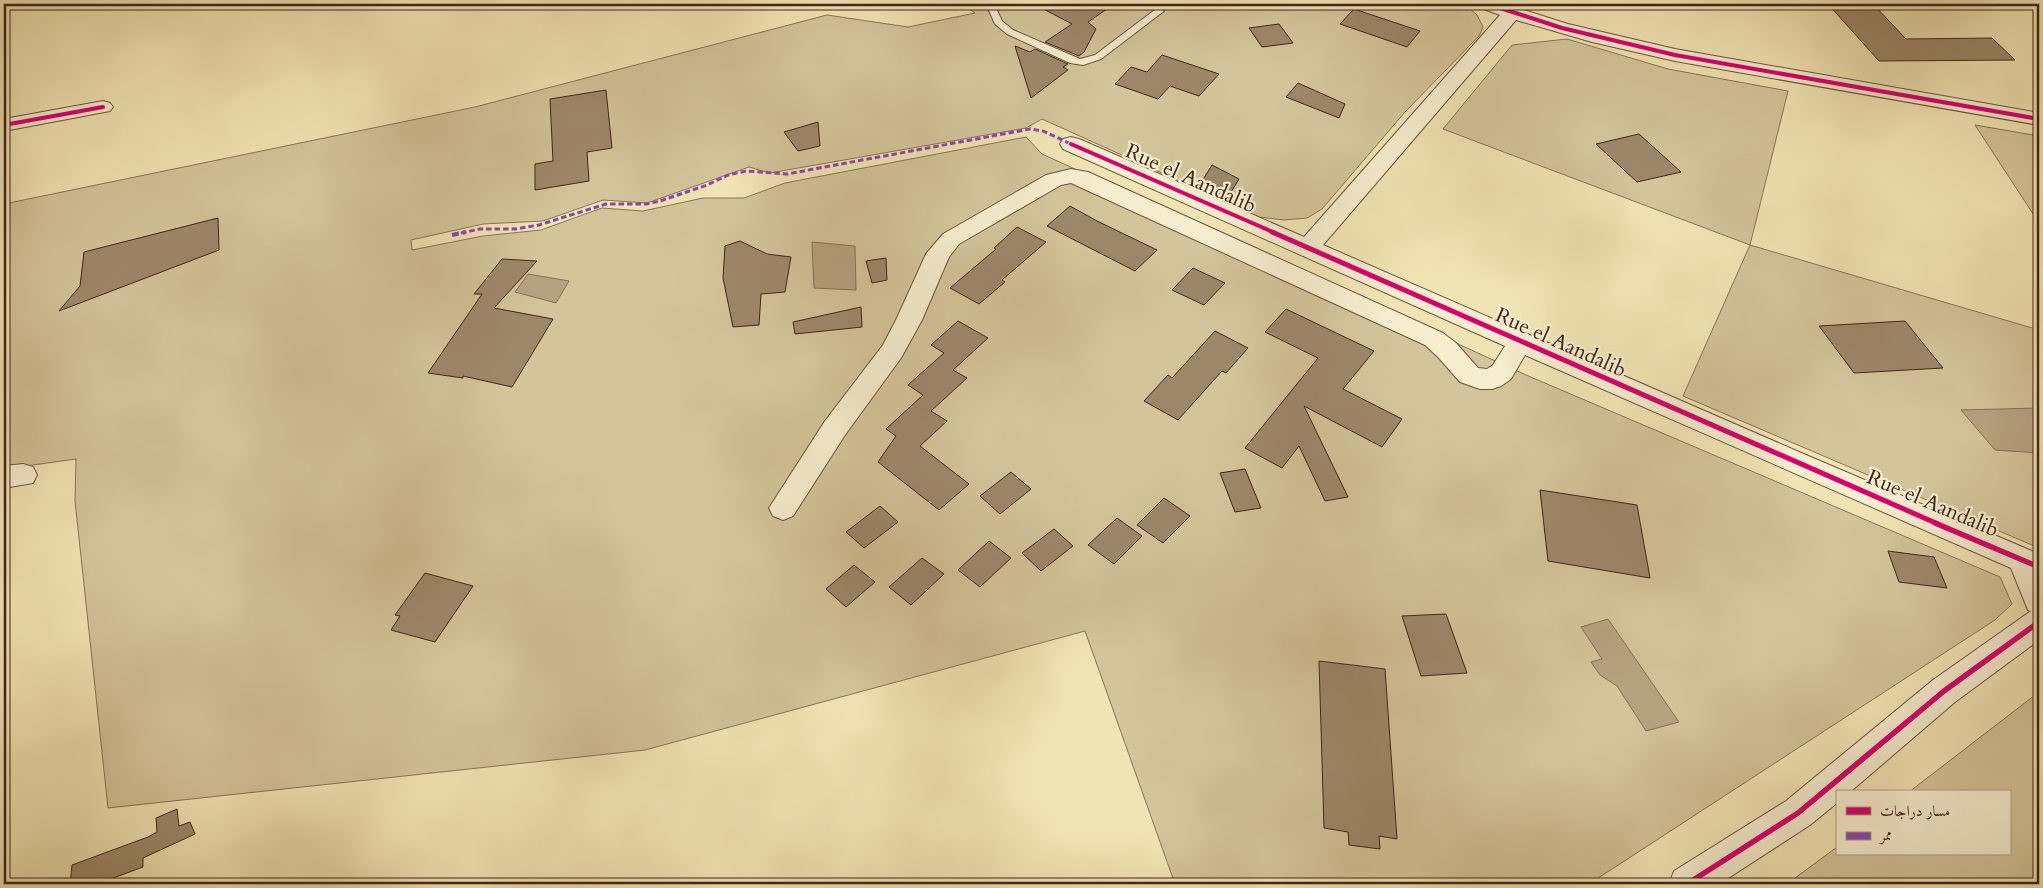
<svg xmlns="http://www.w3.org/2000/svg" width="2043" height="888" font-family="Cardo,Amiri,serif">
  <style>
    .green { fill: #d3c499; stroke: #8a7458 }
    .water { fill: #b5a37f; stroke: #867155 }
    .building { fill: #9c8869; stroke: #402517 }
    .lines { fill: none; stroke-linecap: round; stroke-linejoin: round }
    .service-casing { stroke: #6c553e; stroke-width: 2 }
    .minor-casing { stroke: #6c553e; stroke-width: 2 }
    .service { fill: #f6edce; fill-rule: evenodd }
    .minor { fill: #f6edce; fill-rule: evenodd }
    .quiet-far1 { stroke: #8e44ad; stroke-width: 3; stroke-dasharray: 5.5 3; stroke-linecap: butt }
    .quiet { stroke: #8e44ad; stroke-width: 4; stroke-dasharray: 7 4; stroke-linecap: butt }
    .cycleway-far2-casing { stroke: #f6edce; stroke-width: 6 }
    .cycleway-far1-casing { stroke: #f6edce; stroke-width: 8 }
    .cycleway-casing { stroke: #f6edce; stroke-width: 9 }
    .cycleway-far2 { stroke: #d6006c; stroke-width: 4 }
    .cycleway-far1 { stroke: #d6006c; stroke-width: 5 }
    .cycleway { stroke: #d6006c; stroke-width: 5.5 }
    .labels { text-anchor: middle; stroke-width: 4.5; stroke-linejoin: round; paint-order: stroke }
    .street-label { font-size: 21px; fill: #402517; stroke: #f6edce }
  </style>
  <rect width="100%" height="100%" fill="#f1e4b4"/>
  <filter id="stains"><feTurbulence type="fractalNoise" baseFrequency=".004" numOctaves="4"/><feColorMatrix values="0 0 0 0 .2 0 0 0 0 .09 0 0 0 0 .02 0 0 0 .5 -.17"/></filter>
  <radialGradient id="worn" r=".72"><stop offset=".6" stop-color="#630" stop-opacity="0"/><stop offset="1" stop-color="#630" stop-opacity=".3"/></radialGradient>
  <g class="green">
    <path d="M962 4H1464L1477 15 1483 27 1479 36 1405 112 1322 209 1307 218 1284 220 1259 217 1042 119 1026 128 770 173 749 167 647 203 603 200 543 221 483 224 411 240 412 250 483 236 541 230 602 208 643 211 703 198H744L785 183 1026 137 1042 154 1526 375 2000 577 2012 604 1995 620 1589 884H1175L1085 631 645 750 108 808 75 501 76 459 4 469V204L475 107 827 15 908 27 975 13Z"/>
    <path d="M1567 39 1668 69 1788 91 1750 245 2039 330V548L1683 396 1750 245 1443 129 1512 45Z"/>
    <path d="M1975 125 2039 136V223Z"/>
    <path d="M2039 692V884H1787L1837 847V854H2009V792H1909Z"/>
  </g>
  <g class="water">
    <path d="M812 242 855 246 856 290 814 288Z"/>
    <path d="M528 274 569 281 556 303 515 292Z"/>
    <path d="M2039 408V453L1995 450 1961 410Z"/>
    <path d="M1608 619 1679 722 1646 731 1617 686 1600 675 1591 662 1602 659 1581 627Z"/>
  </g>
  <g class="building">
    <path d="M1034 4H1114L1088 22 1096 29 1084 52 1079 56 1045 42 1072 24Z"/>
    <path d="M1828 4H1873L1906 39 1992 38 2015 60 1879 61Z"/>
    <path d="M1354 9 1420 31 1407 47 1340 24Z"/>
    <path d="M1279 24 1293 43 1262 47 1249 28Z"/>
    <path d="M1015 46 1030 52 1035 49 1068 64 1063 67 1068 70 1031 98Z"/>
    <path d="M1162 55 1219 74 1199 96 1170 86 1158 99 1115 84 1131 67 1147 72Z"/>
    <path d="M1298 83 1345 104 1339 118 1286 97Z"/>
    <path d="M606 90 612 148 587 152 589 181 535 190V164L553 161 550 99Z"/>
    <path d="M818 122 820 146 798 151 784 132Z"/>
    <path d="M1639 134 1681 172 1637 182 1596 144Z"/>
    <path d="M1212 165 1239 179 1228 197 1199 186Z"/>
    <path d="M1070 206 1097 221 1157 250 1135 271 1047 226Z"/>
    <path d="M218 218 219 250 59 311 80 286 84 252Z"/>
    <path d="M1017 227 1046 242 1002 280 1005 282 979 304 950 288 996 249 994 248Z"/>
    <path d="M740 241 767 254 791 257 785 292 761 294 759 325 733 327 723 278 725 246Z"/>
    <path d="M886 258 887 280 872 283 866 261Z"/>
    <path d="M502 259 537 261 494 308 553 319 512 387 463 376V378L428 373 482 294H474Z"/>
    <path d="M1193 268 1225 283 1204 305 1172 290Z"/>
    <path d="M861 307 862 327 795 334 793 322Z"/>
    <path d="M1286 309 1374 351 1343 389 1402 419 1382 447 1304 406 1348 497 1325 501 1299 446 1282 468 1245 448 1318 358 1265 332Z"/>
    <path d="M958 321 988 338 953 370 967 378 931 411 947 421 920 446 969 484 939 510 878 462 896 436 886 429 923 395 908 385 944 353 931 345Z"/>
    <path d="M1905 321 1943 368 1854 373 1819 326Z"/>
    <path d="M1215 331 1248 348 1226 373 1222 371 1178 420 1144 401 1168 375 1172 378Z"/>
    <path d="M1245 469 1261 508 1235 512 1220 473Z"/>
    <path d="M1011 472 1031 489 1000 514 980 496Z"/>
    <path d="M1540 490 1637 505 1650 578 1548 561Z"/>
    <path d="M1164 498 1190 516 1163 543 1137 525Z"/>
    <path d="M880 506 898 522 864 548 846 532Z"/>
    <path d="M1117 518 1142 536 1114 564 1088 545Z"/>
    <path d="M1054 529 1073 546 1041 571 1022 553Z"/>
    <path d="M989 541 1011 558 980 587 958 570Z"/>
    <path d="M1888 551 1934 557 1947 588 1899 582Z"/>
    <path d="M922 558 944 574 911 605 889 587Z"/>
    <path d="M854 565 875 582 846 607 826 589Z"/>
    <path d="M425 573 473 586 435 642 391 630 400 616 395 615Z"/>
    <path d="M1446 614 1467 673 1421 676 1402 616Z"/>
    <path d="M1319 661 1385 669 1397 839 1379 836 1380 849 1349 845 1348 832 1324 828Z"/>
    <path d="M177 809 179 826 190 822 195 834 143 858V867L97 884H70L72 865 148 837 157 832 156 818Z"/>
  </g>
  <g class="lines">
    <defs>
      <path id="service" d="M986 4H994L1002 21 1013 30 1080 59 1095 55 1156 9H1162L1164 11 1101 59 1083 65 1070 63 1007 34 995 24Z"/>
      <g id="minor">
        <path d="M1479 4H1505L1568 24 1675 49 2039 113V125L1675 61 1592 42 1516 20 1323 245 1806 455 2039 554V640L1955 702 1850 792H1837V803L1810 825 1719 884H1669L1674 871 1786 801 1933 680 2031 611 2028 610 2011 568 1525 355 1511 379 1501 386 1492 389H1480L1460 382 1438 357 1425 345 1071 183 1061 185 959 244 949 257 922 320 901 358 845 435 793 516 783 520 773 516 769 508 825 421 883 345 896 320 926 254 943 234 1046 175 1071 169 1088 172 1443 333 1456 343 1478 368 1487 369 1493 365 1505 346 1063 149 1060 144 1063 139 1071 137 1079 139 1304 237 1500 15 1481 8Z"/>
        <path d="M103 101 110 103 113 107 110 111 4 131V119Z"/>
        <path d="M23 464 33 467 37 475 33 483 4 488V466Z"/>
      </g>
    </defs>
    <use href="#service" class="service-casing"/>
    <use href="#minor" class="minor-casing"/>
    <use href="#service" class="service"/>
    <use href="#minor" class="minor"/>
    <path class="quiet-far1" d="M461 233 480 229H515L539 225 606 204H646L660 201 707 185 728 175 746 171 787 174 1030 129 1043 131 1071 144"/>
    <path class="quiet" d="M452 235 466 232"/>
    <defs>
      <g id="cycleway-far2">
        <path d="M1488 4 1562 28 1675 55 2039 119"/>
        <path d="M4 125 103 107"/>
        <path d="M1071 144 1275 233"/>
      </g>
      <path id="cycleway-far1" d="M1272 232 1938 524"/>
      <g id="cycleway">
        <path d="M1935 523 2039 567"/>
        <path d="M1687 884 1798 813 1944 691 2039 622"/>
      </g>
    </defs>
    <use href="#cycleway-far2" class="cycleway-far2-casing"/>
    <use href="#cycleway-far1" class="cycleway-far1-casing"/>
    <use href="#cycleway" class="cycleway-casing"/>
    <use href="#cycleway-far2" class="cycleway-far2"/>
    <use href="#cycleway-far1" class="cycleway-far1"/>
    <use href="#cycleway" class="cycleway"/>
  </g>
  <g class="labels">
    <g class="street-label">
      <text transform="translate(1191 178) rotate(24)" y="7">Rue el Aandalib</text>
      <text transform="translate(1561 342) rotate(24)" y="7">Rue el Aandalib</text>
      <text transform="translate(1933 503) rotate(23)" y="7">Rue el Aandalib</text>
    </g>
  </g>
  <rect width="2043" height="888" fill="none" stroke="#f1e4b4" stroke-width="20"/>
  <rect x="5" y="5" width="2033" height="878" fill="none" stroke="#402517" stroke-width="2.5"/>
  <rect x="10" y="10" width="2023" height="868" fill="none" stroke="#402517"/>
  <rect x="1836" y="790" width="175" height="65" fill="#f6edce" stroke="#ad9d85"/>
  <rect x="1846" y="807" width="25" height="8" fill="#d6006c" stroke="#ad9d85"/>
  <text x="1880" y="816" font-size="15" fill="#402517">مسار دراجات</text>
  <rect x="1846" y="832" width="25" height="8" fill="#8e44ad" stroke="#ad9d85"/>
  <text x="1880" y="840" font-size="15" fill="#402517">ممر</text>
  <rect width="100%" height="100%" filter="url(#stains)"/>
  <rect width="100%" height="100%" fill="url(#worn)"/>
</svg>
